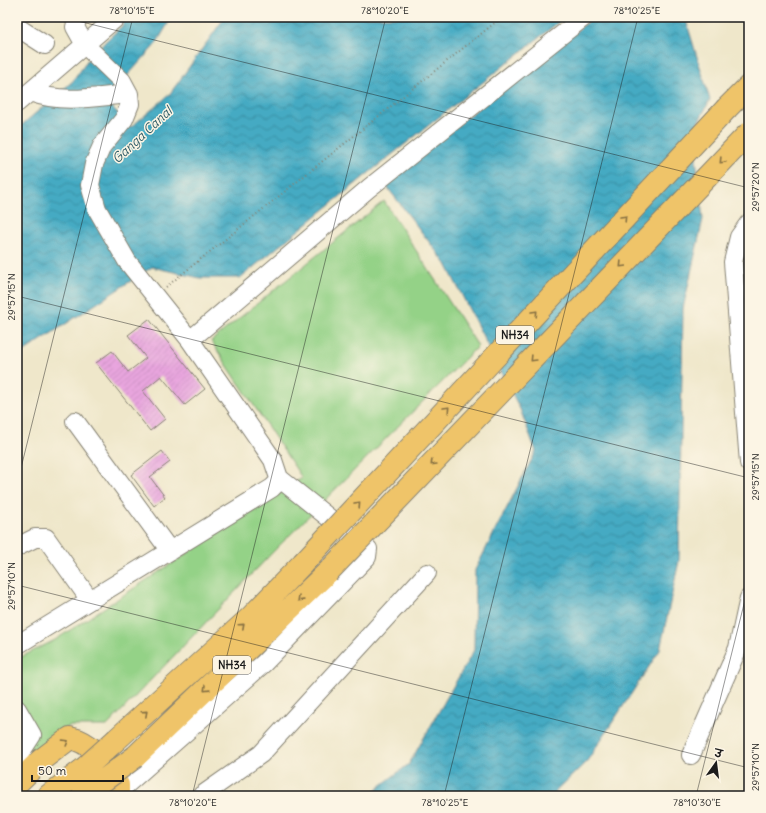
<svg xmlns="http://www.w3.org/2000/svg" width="766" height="813" font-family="Delius,'Playpen Sans Deva',sans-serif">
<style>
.green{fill:#94d287;stroke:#587752}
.water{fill:url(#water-waves);stroke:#306370}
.building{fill:url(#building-hatch)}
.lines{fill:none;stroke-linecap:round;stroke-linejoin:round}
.minor-casing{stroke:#868273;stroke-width:20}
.highway-casing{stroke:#868273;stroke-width:24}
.path{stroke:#868273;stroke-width:2;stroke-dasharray:1 3;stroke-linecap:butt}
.minor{stroke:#fff;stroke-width:18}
.highway{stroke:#efc469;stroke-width:22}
.highway-bridge-casing{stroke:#868273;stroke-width:24;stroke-linecap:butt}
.highway-bridge{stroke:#efc469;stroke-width:22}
.oneway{stroke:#867042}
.ticks{fill:none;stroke:#1c1c1c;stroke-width:1;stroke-opacity:0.45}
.labels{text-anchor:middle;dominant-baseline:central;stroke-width:3;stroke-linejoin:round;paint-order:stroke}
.shield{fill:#fcf5e5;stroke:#5f5d58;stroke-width:1}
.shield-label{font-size:11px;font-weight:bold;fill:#1c1c1c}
.water-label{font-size:13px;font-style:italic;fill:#2e5c67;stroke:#fcf5e5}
.neatline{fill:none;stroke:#1c1c1c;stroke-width:1.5}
.ticks-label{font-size:10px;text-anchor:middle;fill:#1c1c1c}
</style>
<defs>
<pattern id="water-waves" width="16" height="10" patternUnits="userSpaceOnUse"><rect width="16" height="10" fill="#44aac3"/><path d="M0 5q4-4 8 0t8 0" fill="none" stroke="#388a9e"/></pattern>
<pattern id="building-hatch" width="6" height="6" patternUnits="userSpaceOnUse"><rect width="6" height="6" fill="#e8a5de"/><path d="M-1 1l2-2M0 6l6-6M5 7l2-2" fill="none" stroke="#c68dbe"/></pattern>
</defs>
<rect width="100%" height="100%" fill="#fcf5e5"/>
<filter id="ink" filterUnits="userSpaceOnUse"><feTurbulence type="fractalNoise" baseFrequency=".025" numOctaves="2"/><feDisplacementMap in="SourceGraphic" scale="8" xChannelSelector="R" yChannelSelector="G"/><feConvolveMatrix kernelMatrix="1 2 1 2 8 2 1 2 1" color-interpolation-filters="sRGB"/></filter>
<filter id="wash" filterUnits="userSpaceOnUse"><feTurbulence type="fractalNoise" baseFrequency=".012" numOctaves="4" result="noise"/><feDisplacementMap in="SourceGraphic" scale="16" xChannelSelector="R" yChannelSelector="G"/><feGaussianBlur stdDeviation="0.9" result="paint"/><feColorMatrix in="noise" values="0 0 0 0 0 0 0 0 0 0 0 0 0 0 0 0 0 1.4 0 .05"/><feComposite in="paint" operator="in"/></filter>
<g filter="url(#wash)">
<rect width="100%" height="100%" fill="#efe7ca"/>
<!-- green -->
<path class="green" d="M384 201 478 346 272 553 107 726H69L17 767V659L55 640 302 478 211 341Z"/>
<!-- water -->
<path class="water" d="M128 17H172L156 44 111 94 113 108 131 127 169 95 225 17H565L370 172 240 278H200L152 267 17 356V129L73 81 93 53 121 27Z
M594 17H685L710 100 693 132 703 219 683 309 679 561 660 650 587 761 551 796H367L409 764 474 650 475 570 536 451 520 409 446 264 384 183Z"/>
<g id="blocks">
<!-- building -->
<path class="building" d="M149 319 205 389 185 405 161 376 143 391 165 419 150 431 96 363 112 351 128 372 146 358 128 335Z
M162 451 170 462 150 477 165 497 154 506 131 475Z"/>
</g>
</g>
<g filter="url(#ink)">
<use href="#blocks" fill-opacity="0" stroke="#868273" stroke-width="1"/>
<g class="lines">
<!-- minor casing -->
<g class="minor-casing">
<path id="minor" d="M17 27 45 45
M30 92C63 104 95 97 129 94
M17 103 117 17
M749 223 739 237 733 262 749 463
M190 340 369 188 584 17
M75 421 170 551
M17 547 35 538H46L90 600
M17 645 272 488 277 483 279 478 273 460 190 340 127 261 97 209 90 185 94 164 102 146 124 119 130 104 129 94 122 81 85 45 75 27 78 17
M17 709 32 735 17 758
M691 755 738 648 749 598
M118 792 264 663 367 557 368 549 279 478
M201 796 261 754 427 573"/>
</g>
<!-- highway casing -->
<g class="highway-casing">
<path id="highway" d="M727 108 749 86
M117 739 251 617 303 563
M135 757 328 572
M17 783 41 760 70 738C96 743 105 765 118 785V792L115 796
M48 796 85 768
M83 796 100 783"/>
</g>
<!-- path -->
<path class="path" d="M166 287 502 17"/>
<!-- minor -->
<use href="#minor" class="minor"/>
<!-- highway -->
<use href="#highway" class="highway"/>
<!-- highway-bridge casing -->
<g class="highway-bridge-casing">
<path id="highway-bridge" d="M303 563 727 108
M328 572 749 133
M85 768 117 739
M100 783 135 757"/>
</g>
<!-- highway-bridge -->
<use href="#highway-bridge" class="highway-bridge"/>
</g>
<!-- one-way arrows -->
<defs><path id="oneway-chevron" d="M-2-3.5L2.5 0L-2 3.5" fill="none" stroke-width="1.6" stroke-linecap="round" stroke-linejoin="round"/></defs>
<g class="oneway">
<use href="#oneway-chevron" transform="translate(722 161) rotate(134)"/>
<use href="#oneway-chevron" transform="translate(624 218) rotate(-47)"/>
<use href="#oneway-chevron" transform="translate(622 265) rotate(134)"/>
<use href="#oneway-chevron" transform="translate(535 313) rotate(-47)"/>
<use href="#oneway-chevron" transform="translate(533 359) rotate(134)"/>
<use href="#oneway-chevron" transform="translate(447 409) rotate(-47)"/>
<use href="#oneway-chevron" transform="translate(433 463) rotate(134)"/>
<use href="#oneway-chevron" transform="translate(358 504) rotate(-47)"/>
<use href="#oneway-chevron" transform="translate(300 599) rotate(136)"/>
<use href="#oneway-chevron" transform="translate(242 626) rotate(-42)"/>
<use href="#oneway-chevron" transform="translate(206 689) rotate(136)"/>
<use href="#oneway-chevron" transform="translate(145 713) rotate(-42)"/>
<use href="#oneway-chevron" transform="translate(66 742) rotate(-32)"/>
</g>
</g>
<!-- ticks -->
<path class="ticks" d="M62 17 749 188M17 296 749 478M17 484 133 17M17 585 749 768M192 796 386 17M444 796 638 17M696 796 749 584"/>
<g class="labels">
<!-- shield labels -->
<g class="shield">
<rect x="496" y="326" width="38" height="18" rx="3"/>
<rect x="213" y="656" width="38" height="18" rx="3"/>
</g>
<g class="shield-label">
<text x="515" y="335">NH34</text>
<text x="232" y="665">NH34</text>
</g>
<!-- water labels -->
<g class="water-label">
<text transform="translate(142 135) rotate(-43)">Ganga Canal</text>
</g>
</g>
<!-- margin -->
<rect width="766" height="813" fill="none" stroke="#fcf5e5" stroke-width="44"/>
<!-- north arrow -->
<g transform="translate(716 763) rotate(14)" stroke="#fcf5e5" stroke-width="3" paint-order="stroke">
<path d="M0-3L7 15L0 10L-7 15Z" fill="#1c1c1c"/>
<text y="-6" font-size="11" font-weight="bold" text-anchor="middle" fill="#1c1c1c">उ</text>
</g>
<!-- scale -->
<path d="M32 775v6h91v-6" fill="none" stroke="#1c1c1c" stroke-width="2"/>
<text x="38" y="775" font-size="12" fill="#1c1c1c" stroke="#fcf5e5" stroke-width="3" paint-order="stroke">50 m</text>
<rect x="22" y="22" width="722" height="769" class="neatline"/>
<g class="ticks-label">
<text x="132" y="14">78°10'15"E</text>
<text x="385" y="14">78°10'20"E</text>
<text x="637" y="14">78°10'25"E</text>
<text transform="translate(755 187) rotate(-90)" y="4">29°57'20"N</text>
<text transform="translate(11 297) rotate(-90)" y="4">29°57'15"N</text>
<text transform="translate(755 477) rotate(-90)" y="4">29°57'15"N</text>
<text transform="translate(11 586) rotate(-90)" y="4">29°57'10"N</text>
<text transform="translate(755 767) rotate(-90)" y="4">29°57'10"N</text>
<text x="193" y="806">78°10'20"E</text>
<text x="445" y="806">78°10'25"E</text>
<text x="697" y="806">78°10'30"E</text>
</g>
</svg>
